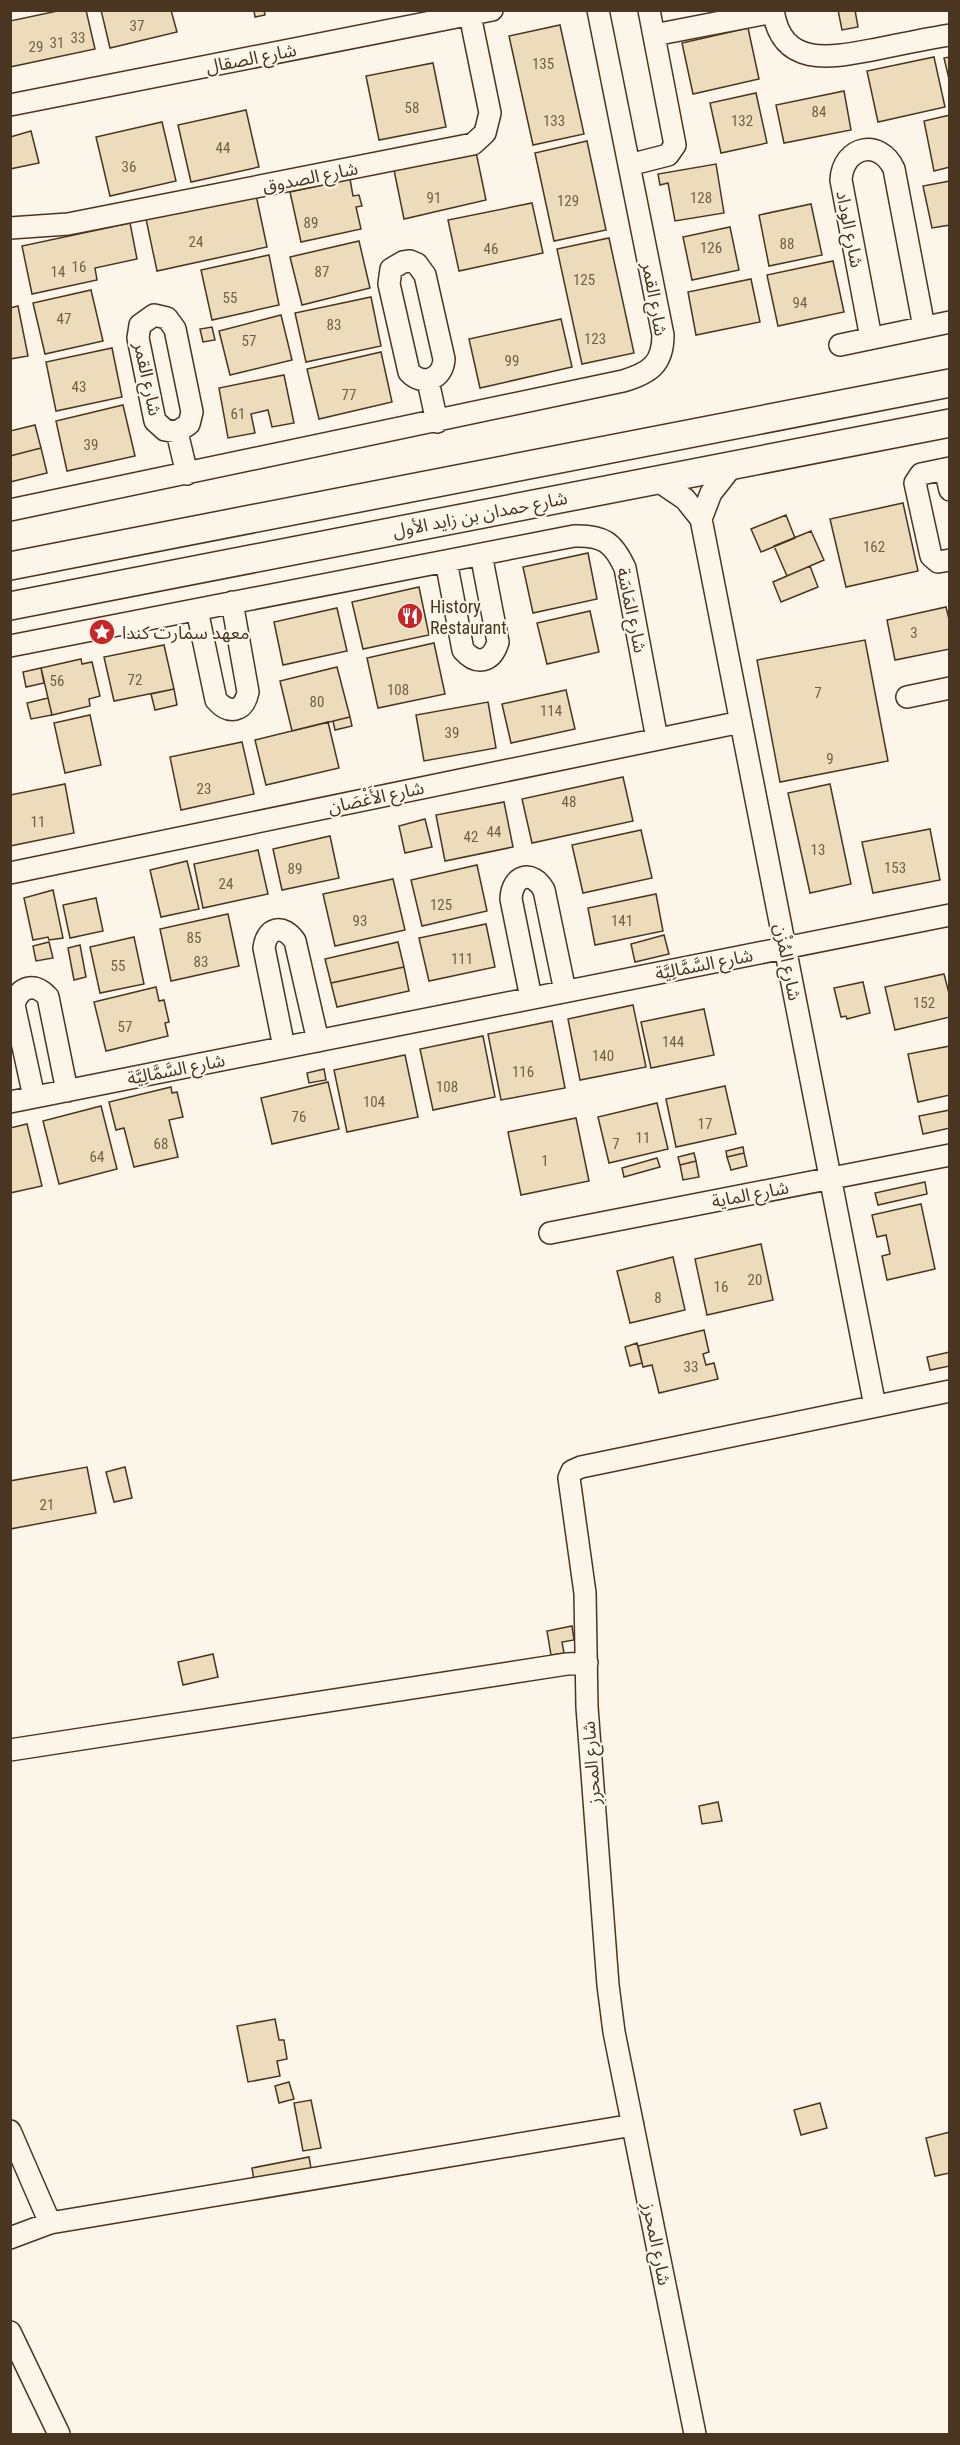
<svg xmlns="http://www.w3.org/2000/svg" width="960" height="2445" font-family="'Roboto Condensed','Noto Sans Arabic',sans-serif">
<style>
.building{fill:#ecdcbc;stroke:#4a3520;stroke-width:1.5}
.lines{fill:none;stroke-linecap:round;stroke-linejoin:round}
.minor-casing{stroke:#4a3520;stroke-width:24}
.major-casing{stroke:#4a3520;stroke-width:30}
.minor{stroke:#fbf6e9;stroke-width:21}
.major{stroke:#fbf6e9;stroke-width:27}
.labels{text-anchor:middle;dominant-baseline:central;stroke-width:4.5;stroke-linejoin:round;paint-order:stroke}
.number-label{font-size:15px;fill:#725f47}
.street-label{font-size:18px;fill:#4a3520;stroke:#fbf6e9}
.poi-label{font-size:18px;fill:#4a3520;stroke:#fbf6e9;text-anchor:start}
</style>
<rect width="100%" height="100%" fill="#fbf6e9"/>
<!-- building -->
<path class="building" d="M62 10H86L95 49 10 67V21Z
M101 10H171L177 32 110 48Z
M254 10H264L265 15 255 17Z
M838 10H855L858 27 842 30Z
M560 25 584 134 533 145 509 36Z
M748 28 759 79 693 94 682 43Z
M934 57 945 107 878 122 867 71Z
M950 57V83L944 58Z
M433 63 446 127 379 140 366 76Z
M844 91 851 130 784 143 776 105Z
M756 93 767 143 721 153 710 103Z
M246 110 259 167 191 182 178 125Z
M950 115V167L934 171 924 121Z
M162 122 176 181 110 196 96 137Z
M31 131 39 163 10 169V137Z
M587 141 606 230 554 241 535 153Z
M476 152 486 200 404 219 394 170Z
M716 164 724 213 675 221 668 183 660 185 658 174Z
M350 179 353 196 359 195 362 206 356 207 361 229 301 242 290 192Z
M950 181V225L932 228 923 186Z
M256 195 267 247 157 271 146 219Z
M532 203 543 253 459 271 448 220Z
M811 204 822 255 769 266 759 215Z
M130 223 137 259 95 268 97 280 32 294 22 246Z
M730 227 739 270 692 280 683 237Z
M609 238 634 353 582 364 557 249Z
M359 241 370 288 302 305 290 257Z
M269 255 279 305 212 320 201 270Z
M833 261 844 312 778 326 767 275Z
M751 279 760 322 696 335 688 292Z
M91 290 103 341 45 354 33 303Z
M371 297 381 346 306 362 295 313Z
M18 306 28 356 10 359V308Z
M281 315 292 360 230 375 219 331Z
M561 319 572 367 480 388 469 339Z
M212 327 215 340 203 342 200 329Z
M112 348 122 397 56 411 46 362Z
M381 352 392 402 319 419 307 369Z
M284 375 294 423 272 427 268 410 251 414 255 433 228 438 219 388Z
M123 405 135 456 67 471 56 421Z
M35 425 41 448 10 456V431Z
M41 448 47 473 10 482V456Z
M903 503 918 571 846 587 830 519Z
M786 515 795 538 761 552 751 529Z
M811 531 824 560 787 576 774 546Z
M588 553 597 599 533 613 523 567Z
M810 566 818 587 781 602 773 582Z
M419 587 429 635 363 649 352 602Z
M946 607 950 623V649L895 660 887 620Z
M337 608 347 651 283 665 274 622Z
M590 611 599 652 547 664 537 623Z
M865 640 888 761 780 782 757 660Z
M434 643 445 694 378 708 367 658Z
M164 645 174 689 114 701 104 657Z
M81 659 82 664 92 662 100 696 89 699 90 706 52 715 41 668Z
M337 667 350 717 292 731 280 681Z
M41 668 44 683 26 687 23 672Z
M174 689 177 705 155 710 151 694Z
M566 690 575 729 511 743 502 704Z
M48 698 52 715 31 719 27 703Z
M488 702 496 748 424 761 416 715Z
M90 715 101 765 65 773 54 723Z
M350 717 352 726 335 730 333 721Z
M328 722 339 768 266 785 255 740Z
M242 742 254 794 181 810 170 757Z
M623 777 633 821 532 843 522 799Z
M65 784 74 833 10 846V795Z
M830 784 851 884 810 893 788 793Z
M504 802 513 847 445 861 436 815Z
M425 819 432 847 405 853 399 826Z
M930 829 940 880 873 893 862 842Z
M641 830 652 878 583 893 572 845Z
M330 836 339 878 282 890 273 849Z
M258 850 268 894 203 908 194 864Z
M187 861 199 909 161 917 150 870Z
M477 865 487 911 422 926 411 880Z
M393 879 405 930 335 946 323 894Z
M53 890 63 938 49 940 48 937 33 940 24 898Z
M656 894 663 931 595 945 588 908Z
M96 898 103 931 70 938 63 905Z
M228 914 239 966 171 981 160 929Z
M486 924 495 967 429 981 419 938Z
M664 935 669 954 635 962 631 944Z
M134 937 144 984 100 993 90 947Z
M49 942 53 958 36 961 33 946Z
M398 942 404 967 331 983 325 959Z
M80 945 86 977 74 980 68 948Z
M404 967 409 991 337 1007 331 983Z
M944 974 950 997V1017L895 1030 885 987Z
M863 982 870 1013 847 1019 846 1016 841 1017 834 988Z
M156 987 159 1001 164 1000 169 1022 165 1023 168 1036 106 1051 94 1002Z
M633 1005 646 1067 580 1080 568 1019Z
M704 1009 714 1055 651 1068 641 1022Z
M552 1021 565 1088 501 1100 488 1034Z
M483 1036 495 1097 433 1110 420 1049Z
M950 1046V1095L918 1102 908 1054Z
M405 1055 418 1117 347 1132 334 1070Z
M324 1069 326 1080 309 1083 307 1073Z
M328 1082 339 1129 272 1144 261 1098Z
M725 1086 736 1134 676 1147 666 1099Z
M171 1087 172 1093 177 1092 183 1117 169 1120 178 1157 134 1167 124 1128 116 1130 109 1102Z
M657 1103 668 1149 609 1163 598 1117Z
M101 1106 117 1169 59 1184 43 1121Z
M950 1110V1128L923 1134 919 1116Z
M576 1118 589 1181 521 1195 508 1132Z
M27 1124 42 1186 10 1193V1128Z
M743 1147 744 1153 727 1157 726 1151Z
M694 1153 696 1161 680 1165 678 1157Z
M744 1153 747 1166 731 1170 727 1157Z
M657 1158 660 1167 624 1177 622 1168Z
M696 1161 699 1177 683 1180 680 1165Z
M925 1182 927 1194 878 1205 875 1193Z
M921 1204 935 1269 887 1280 882 1256 890 1254 886 1235 877 1237 872 1215Z
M761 1244 773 1300 707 1315 695 1259Z
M673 1257 685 1310 630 1323 617 1271Z
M704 1330 709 1352 703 1354 706 1365 714 1363 718 1379 659 1393 652 1365 643 1367 638 1346Z
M637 1343 642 1363 630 1366 625 1347Z
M950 1352V1366L930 1370 927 1357Z
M87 1467 96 1513 10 1529V1481Z
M125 1467 132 1498 114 1502 106 1472Z
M572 1626 574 1640 562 1642 564 1653 551 1655 547 1631Z
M213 1654 218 1677 183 1685 178 1662Z
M718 1802 722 1821 702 1824 699 1806Z
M275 2019 279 2040H284L287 2059 277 2061 280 2076 248 2082 237 2026Z
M289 2082 294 2099 279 2103 275 2086Z
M311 2100 321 2148 303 2151 294 2103Z
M820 2103 827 2128 801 2135 794 2110Z
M950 2132V2173L935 2176 926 2138Z
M309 2157 311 2168 254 2180 252 2168Z"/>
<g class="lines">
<!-- minor casing -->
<g class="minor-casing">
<path id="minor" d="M773 10C782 70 834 57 877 49 901 44 925 39 950 35
M654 35 773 12
M10 105 492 10
M629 165 668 155 675 145 649 10
M10 228 68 224 473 144 485 133 490 113 470 15
M410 261 417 264 425 275 444 359C443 379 423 387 409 372L389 284 391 269 403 262Z
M154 315 167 318 175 329 192 412 189 424 177 432 165 430 155 421 138 338 140 325Z
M871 338 841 180C843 146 880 138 894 169L924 327
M840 345 950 322
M428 381 437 422
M177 432 187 474
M950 468 921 474 915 483 931 556 938 562 950 560
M945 469 950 490
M657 480 685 499 701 519 875 1406
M10 510 623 381C650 373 663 364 663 335L598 10
M701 519 711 493 733 465
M446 561 463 650C477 666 492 662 498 642L481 554
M197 610 216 700C229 715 244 712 248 692L232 602
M10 646 574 536C603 535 613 542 625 568L657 739
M907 697 950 688
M10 873 741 722
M531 998 511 899C512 875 532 869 544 890L565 991
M284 1047 264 948C266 928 283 923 295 941L318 1041
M34 1097 14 1005C19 986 35 982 48 997L67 1091
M10 1102 950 915
M550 1233 950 1155
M10 1750 567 1664 587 1663
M10 2131 50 2223
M10 2238 50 2223 633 2125
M10 2332 59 2434
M695 2434 614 2032 608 1985 587 1707 585 1593 569 1478 572 1471 581 1467 950 1391"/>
</g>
<!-- major casing -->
<g class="major-casing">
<path id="major" d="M10 566 950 383
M10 606 950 423"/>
</g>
<!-- minor -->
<use href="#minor" class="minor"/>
<!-- major -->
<use href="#major" class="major"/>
</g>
<!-- icons -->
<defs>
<g id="restaurant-disc" transform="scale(1.35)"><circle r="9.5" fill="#c62828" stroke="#fbf6e9"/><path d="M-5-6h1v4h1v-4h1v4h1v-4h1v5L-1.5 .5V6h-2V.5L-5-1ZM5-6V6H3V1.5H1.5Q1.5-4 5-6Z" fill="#fff"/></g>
<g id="sight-disc" transform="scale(1.35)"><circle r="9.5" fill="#c62828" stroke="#fbf6e9"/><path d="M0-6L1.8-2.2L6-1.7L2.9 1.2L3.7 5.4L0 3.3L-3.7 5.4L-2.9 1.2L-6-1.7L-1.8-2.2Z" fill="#fff"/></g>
</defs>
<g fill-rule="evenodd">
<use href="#restaurant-disc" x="410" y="616"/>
<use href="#sight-disc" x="102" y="632"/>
</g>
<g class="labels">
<!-- number labels -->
<g class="number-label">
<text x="137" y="26">37</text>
<text x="78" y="38">33</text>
<text x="57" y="43">31</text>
<text x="36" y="47">29</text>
<text x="543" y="64">135</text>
<text x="412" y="108">58</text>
<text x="819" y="112">84</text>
<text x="554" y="121">133</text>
<text x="742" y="121">132</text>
<text x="223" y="148">44</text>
<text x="129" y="167">36</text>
<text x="434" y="198">91</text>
<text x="701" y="198">128</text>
<text x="568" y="201">129</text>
<text x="311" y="223">89</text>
<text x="196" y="242">24</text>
<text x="787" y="244">88</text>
<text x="711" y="248">126</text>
<text x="491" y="249">46</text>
<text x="79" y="267">16</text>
<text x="58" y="272">14</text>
<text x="322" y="272">87</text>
<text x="584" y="280">125</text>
<text x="230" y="298">55</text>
<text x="800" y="303">94</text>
<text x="64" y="319">47</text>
<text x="334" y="325">83</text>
<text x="595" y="339">123</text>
<text x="249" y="341">57</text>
<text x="512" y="361">99</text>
<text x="79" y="387">43</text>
<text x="349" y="395">77</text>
<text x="238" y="414">61</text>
<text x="91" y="445">39</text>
<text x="874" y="547">162</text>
<text x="914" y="633">3</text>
<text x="135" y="680">72</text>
<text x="57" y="681">56</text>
<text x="398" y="690">108</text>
<text x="818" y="693">7</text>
<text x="317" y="702">80</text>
<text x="551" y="711">114</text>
<text x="452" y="733">39</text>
<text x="830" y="759">9</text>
<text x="204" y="789">23</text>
<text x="569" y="802">48</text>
<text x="38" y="822">11</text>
<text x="494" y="832">44</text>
<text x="471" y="837">42</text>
<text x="818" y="850">13</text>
<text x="895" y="868">153</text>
<text x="295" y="869">89</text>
<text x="226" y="884">24</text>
<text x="441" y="905">125</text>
<text x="360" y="921">93</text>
<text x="622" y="921">141</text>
<text x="194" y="938">85</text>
<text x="462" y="959">111</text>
<text x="201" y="962">83</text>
<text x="118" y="966">55</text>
<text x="924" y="1003">152</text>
<text x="125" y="1027">57</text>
<text x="673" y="1042">144</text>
<text x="603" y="1056">140</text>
<text x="523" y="1072">116</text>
<text x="447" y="1087">108</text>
<text x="374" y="1102">104</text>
<text x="299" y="1117">76</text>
<text x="705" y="1124">17</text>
<text x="643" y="1138">11</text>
<text x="161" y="1144">68</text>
<text x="616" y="1144">7</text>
<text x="97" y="1157">64</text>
<text x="545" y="1161">1</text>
<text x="755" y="1280">20</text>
<text x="721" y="1287">16</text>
<text x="658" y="1298">8</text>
<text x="691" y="1367">33</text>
<text x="47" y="1505">21</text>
</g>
<!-- street labels -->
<g class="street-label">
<text transform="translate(251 58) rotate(-11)">شارع الصقال</text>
<text transform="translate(310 177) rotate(-11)">شارع الصدوق</text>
<text transform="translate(850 229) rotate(79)">شارع الوداد</text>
<text transform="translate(655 299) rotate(80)">شارع القمر</text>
<text transform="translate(148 379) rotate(78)">شارع القمر</text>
<text transform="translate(480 514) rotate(-11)">شارع حمدان بن زايد الأول</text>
<text transform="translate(632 610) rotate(78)">شارع المَاسَة</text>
<text transform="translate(376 797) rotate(-12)">شارع الأَغْصَان</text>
<text transform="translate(788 962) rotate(79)">شارع المُزْن</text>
<text transform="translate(704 964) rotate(-11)">شارع السَّمَّالِيَّة</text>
<text transform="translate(176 1069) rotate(-11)">شارع السَّمَّالِيَّة</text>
<text transform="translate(750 1194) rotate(-11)">شارع الماية</text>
<text transform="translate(591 1763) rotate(-94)">شارع المحرز</text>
<text transform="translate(657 2244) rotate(79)">شارع المحرز</text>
</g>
<!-- poi labels -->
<g class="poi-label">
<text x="430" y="606">History<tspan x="430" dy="21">Restaurant</tspan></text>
<text x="122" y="632">معهد سمارت كندا</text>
</g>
</g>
<!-- border -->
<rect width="960" height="2445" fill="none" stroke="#4a3520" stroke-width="24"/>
</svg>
